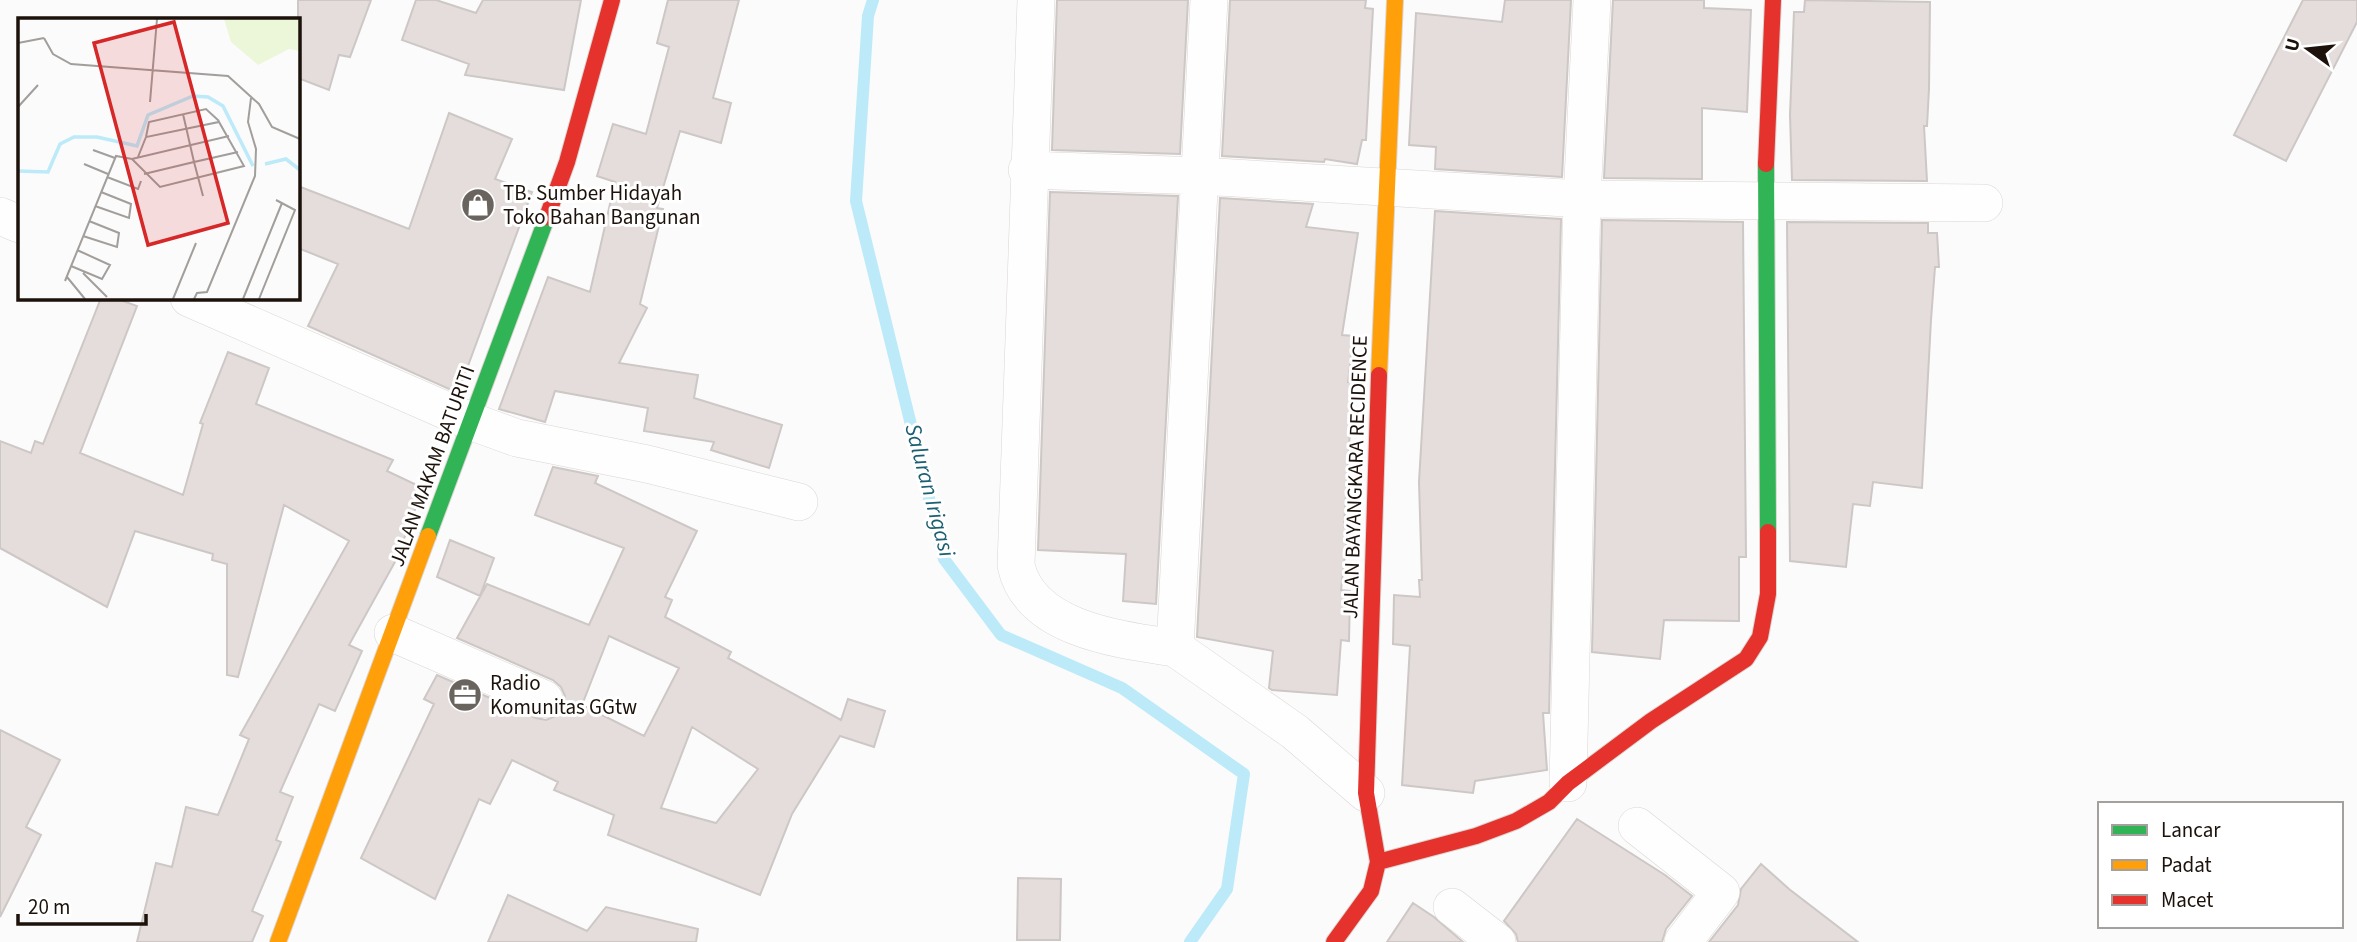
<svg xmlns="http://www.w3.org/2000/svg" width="2357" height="942" font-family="'Source Sans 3',sans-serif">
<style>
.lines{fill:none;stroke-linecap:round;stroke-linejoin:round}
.stream{stroke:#bceaf9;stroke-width:12}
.building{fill:#e4dddc;stroke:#cdc7c6;stroke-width:2;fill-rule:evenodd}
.street-casing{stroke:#dbd6d2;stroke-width:38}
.fast-casing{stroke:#dbd6d2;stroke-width:18}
.slow-casing{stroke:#dbd6d2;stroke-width:18}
.jam-casing{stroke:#dbd6d2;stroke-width:18}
.street{stroke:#fefefe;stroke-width:37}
.fast{stroke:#30b455;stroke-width:16}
.slow{stroke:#ff9f0a;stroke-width:16}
.jam{stroke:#e5322d;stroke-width:16}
.labels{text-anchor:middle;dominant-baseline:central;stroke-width:6;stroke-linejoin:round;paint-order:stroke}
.poi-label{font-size:21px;fill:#1c120b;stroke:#fff;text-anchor:start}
.street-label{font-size:21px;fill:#1c120b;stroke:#fff}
.water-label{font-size:23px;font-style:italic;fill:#1b5f72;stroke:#fff}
.inset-river{fill:none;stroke:#bceaf9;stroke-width:3.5}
.inset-road{fill:none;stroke:#a29e9b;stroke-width:2}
.view{fill:#d62828;fill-opacity:0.15;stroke:#d62828;stroke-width:3.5}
.inset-edge{fill:none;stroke:#1c120b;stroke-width:3.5}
</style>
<rect width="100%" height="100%" fill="#fbfbfb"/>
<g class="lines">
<!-- stream -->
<path class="stream" d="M873 0 868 16 856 201 944 559 1001 635 1122 688 1244 774 1227 889 1190 942"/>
</g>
<!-- building -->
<path class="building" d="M298 0H371L350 57 339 55 329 90 298 78Z
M416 0H436L476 13 483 0H581L564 90 465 75 469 64 402 40Z
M668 0H739L713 98 731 103 721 143 680 131 657 208 663 209 640 304 647 308 619 363 698 375 694 398 782 425 769 468 711 450 714 442 644 431 648 408 555 391 545 422 499 409 548 277 590 292 615 182 597 176 613 124 646 134 669 47 657 43Z
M1057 0H1188L1180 154 1052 150Z
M1230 0H1366L1365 8 1373 9 1366 140H1362L1357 164 1325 159 1324 162 1222 156Z
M1505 0H1571L1562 177 1435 169 1436 147 1409 145 1416 13 1502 22Z
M1613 0H1704V8L1751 10 1747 112 1702 108V179L1604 178Z
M1805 0 1930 2 1929 89 1927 126H1924L1927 181 1792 180 1790 115 1794 12H1804Z
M2303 0H2357V22L2286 161 2234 135Z
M449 113 512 139 495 179 532 192 458 393 308 326 338 264 298 248V186L409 229Z
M1050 192 1178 196 1156 604 1123 601 1126 554 1038 550Z
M1220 198 1313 204 1306 227 1358 233 1342 335 1354 336 1348 382H1353L1344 527 1348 528 1341 590 1350 591 1349 641 1341 640 1337 695 1272 690 1269 688 1273 651 1197 637Z
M1435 211 1561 219 1549 713H1543L1547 770 1475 781 1473 793 1402 785 1410 646 1393 644 1394 595 1420 597 1419 580H1422L1419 482Z
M1602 220 1743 222 1746 557H1739V621L1664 620 1660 659 1592 652Z
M1787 222 1928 223V233H1937L1939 267H1935L1931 320 1922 488 1873 482 1870 506 1853 504 1846 567 1790 561Z
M101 298H115L137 306 80 453 183 495 203 424 200 423 228 352 269 368 256 404 393 460 387 471 423 488 396 560 349 645 362 651 335 711 319 704 280 792 293 797 276 840 281 842 252 911 263 916 252 942H137L156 863 172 867 186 807 218 815 249 739 240 735 349 541 284 505 238 677 227 675V564L212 560 213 554 135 531 107 607 0 548V441L31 453 35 441 43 444Z
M553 467 598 476 595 483 697 531 665 597 672 600 665 617 731 652 728 658 841 720 848 699 885 711 874 747 840 736 792 814 760 895 608 835 614 815 554 790 558 782 512 760 490 804 479 799 435 899 361 858 434 704 424 699 437 675 536 718 546 720 556 716 563 708 565 696 561 687 553 680 457 638 487 584 589 625 624 548 535 515ZM609 636 679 668 644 736 582 705ZM692 727 758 769 716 823 661 808Z
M450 540 494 558 480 596 437 577Z
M0 730 60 760 26 827 41 835 0 917Z
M1577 819 1665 875 1692 896 1666 929 1662 942H1518L1516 934 1504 921Z
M1761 864 1789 889 1858 942H1709L1738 905 1741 889Z
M1018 878 1061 879 1060 940H1017Z
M508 895 587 931 606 907 698 929 696 942H488Z
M1413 903 1434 917 1463 942H1387Z"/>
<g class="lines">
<!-- street casing -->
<g class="street-casing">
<path id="street" d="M1036 0 1016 565C1029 630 1122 640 1175 648
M1209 0 1175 648 1295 732 1366 793
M1027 170 1201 176 1582 199 1592 0
M0 216 19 224
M189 298 470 421 517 438 647 464 799 502
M393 633 544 699
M1568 783 1582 199 1984 203
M1637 826 1721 892 1683 942
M1452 907 1497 942"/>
</g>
<!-- fast casing -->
<g class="fast-casing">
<path id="fast" d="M1766 164 1768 532
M428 536 547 217"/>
</g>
<!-- slow casing -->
<g class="slow-casing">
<path id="slow" d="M1379 375 1395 0
M278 942 428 536"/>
</g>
<!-- jam casing -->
<g class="jam-casing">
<path id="jam" d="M1766 164 1773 0
M547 217 567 162 612 0
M1378 862 1476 836 1516 821 1549 802 1568 783 1651 721 1746 659 1760 637 1768 594V532
M1334 942 1371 891 1378 862 1366 793 1379 375"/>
</g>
<!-- street -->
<use href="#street" class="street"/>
<!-- fast -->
<use href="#fast" class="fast"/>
<!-- slow -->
<use href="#slow" class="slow"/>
<!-- jam -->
<use href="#jam" class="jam"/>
</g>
<!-- icons -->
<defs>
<g id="shop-disc" transform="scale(1.75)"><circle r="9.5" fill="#6a645f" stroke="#fff"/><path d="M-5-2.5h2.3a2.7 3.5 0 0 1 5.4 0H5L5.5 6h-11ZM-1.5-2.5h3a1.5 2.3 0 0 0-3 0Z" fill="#fff"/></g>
<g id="office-disc" transform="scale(1.75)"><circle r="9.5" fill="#6a645f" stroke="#fff"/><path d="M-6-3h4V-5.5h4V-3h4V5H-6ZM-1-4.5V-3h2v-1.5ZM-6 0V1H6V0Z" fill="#fff"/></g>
</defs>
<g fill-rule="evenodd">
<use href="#shop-disc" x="478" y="205"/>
<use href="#office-disc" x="465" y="695"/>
</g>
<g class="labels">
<!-- poi labels -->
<g class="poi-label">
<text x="503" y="193">TB. Sumber Hidayah<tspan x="503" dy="24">Toko Bahan Bangunan</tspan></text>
<text x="490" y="683">Radio<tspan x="490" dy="24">Komunitas GGtw</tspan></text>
</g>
<!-- street labels -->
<g class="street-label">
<text transform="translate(432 466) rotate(-70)">JALAN MAKAM BATURITI</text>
<text transform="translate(1355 477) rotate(-88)">JALAN BAYANGKARA RECIDENCE</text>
</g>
<!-- water labels -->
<g class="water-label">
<text transform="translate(930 490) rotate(75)">Saluran Irigasi</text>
</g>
</g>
<!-- overview -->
<g transform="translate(18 18)">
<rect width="282" height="282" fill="#fbfbfb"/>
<path d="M206 1H282V33L271 31 240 47 213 24Z" fill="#ecf7d9"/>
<path class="inset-river" d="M247 146 268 141 282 152M0 153 30 154 42 126 56 119H79L119 128 130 97 175 78 190 79 205 88 235 148"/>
<path class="inset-road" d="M26 20 35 36 53 46 210 58 241 86 254 109 282 121M0 25 26 20M132 84 139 1M0 89 20 67M165 96 176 144 220 134M128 119 131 104 188 91 201 103M75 132 97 140M114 141 142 169 226 148 201 104 128 119 120 139M66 146 90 156M126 156 176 144 185 178M89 159 120 171 123 163M77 188 111 200 113 186 83 174M65 218 99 229 101 215 71 203M53 248 84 261 92 247 59 232M65 255 89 279M49 259 67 281M47 263 98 138 114 141 211 118M155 281 178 225M176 281 179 275 189 274 237 158 238 131 230 104 233 80M225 281 264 185M241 281 277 192 258 182"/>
<path class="view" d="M156 4 210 205 130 227 76 25Z"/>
<rect width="282" height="282" class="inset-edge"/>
</g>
<!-- legend -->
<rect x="2098" y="802" width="245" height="126" fill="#ffffff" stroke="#a4a09d" stroke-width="2"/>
<rect x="2112" y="825" width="35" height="10" fill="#30b455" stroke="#a4a09d" stroke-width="2"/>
<text x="2161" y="837" font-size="21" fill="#1c120b">Lancar</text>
<rect x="2112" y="860" width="35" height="10" fill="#ff9f0a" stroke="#a4a09d" stroke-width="2"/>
<text x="2161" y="872" font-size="21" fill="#1c120b">Padat</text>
<rect x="2112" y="895" width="35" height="10" fill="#e5322d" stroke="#a4a09d" stroke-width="2"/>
<text x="2161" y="907" font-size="21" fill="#1c120b">Macet</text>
<!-- north arrow -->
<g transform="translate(2308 49) rotate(285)" stroke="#ffffff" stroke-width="5" paint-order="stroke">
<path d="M0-5L12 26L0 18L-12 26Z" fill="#1c120b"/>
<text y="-10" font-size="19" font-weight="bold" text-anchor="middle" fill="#1c120b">U</text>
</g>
<!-- scale -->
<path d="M18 914v10h128v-10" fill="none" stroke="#1c120b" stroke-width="3.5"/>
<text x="28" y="914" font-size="21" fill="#1c120b" stroke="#ffffff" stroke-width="5" paint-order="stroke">20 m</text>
</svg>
